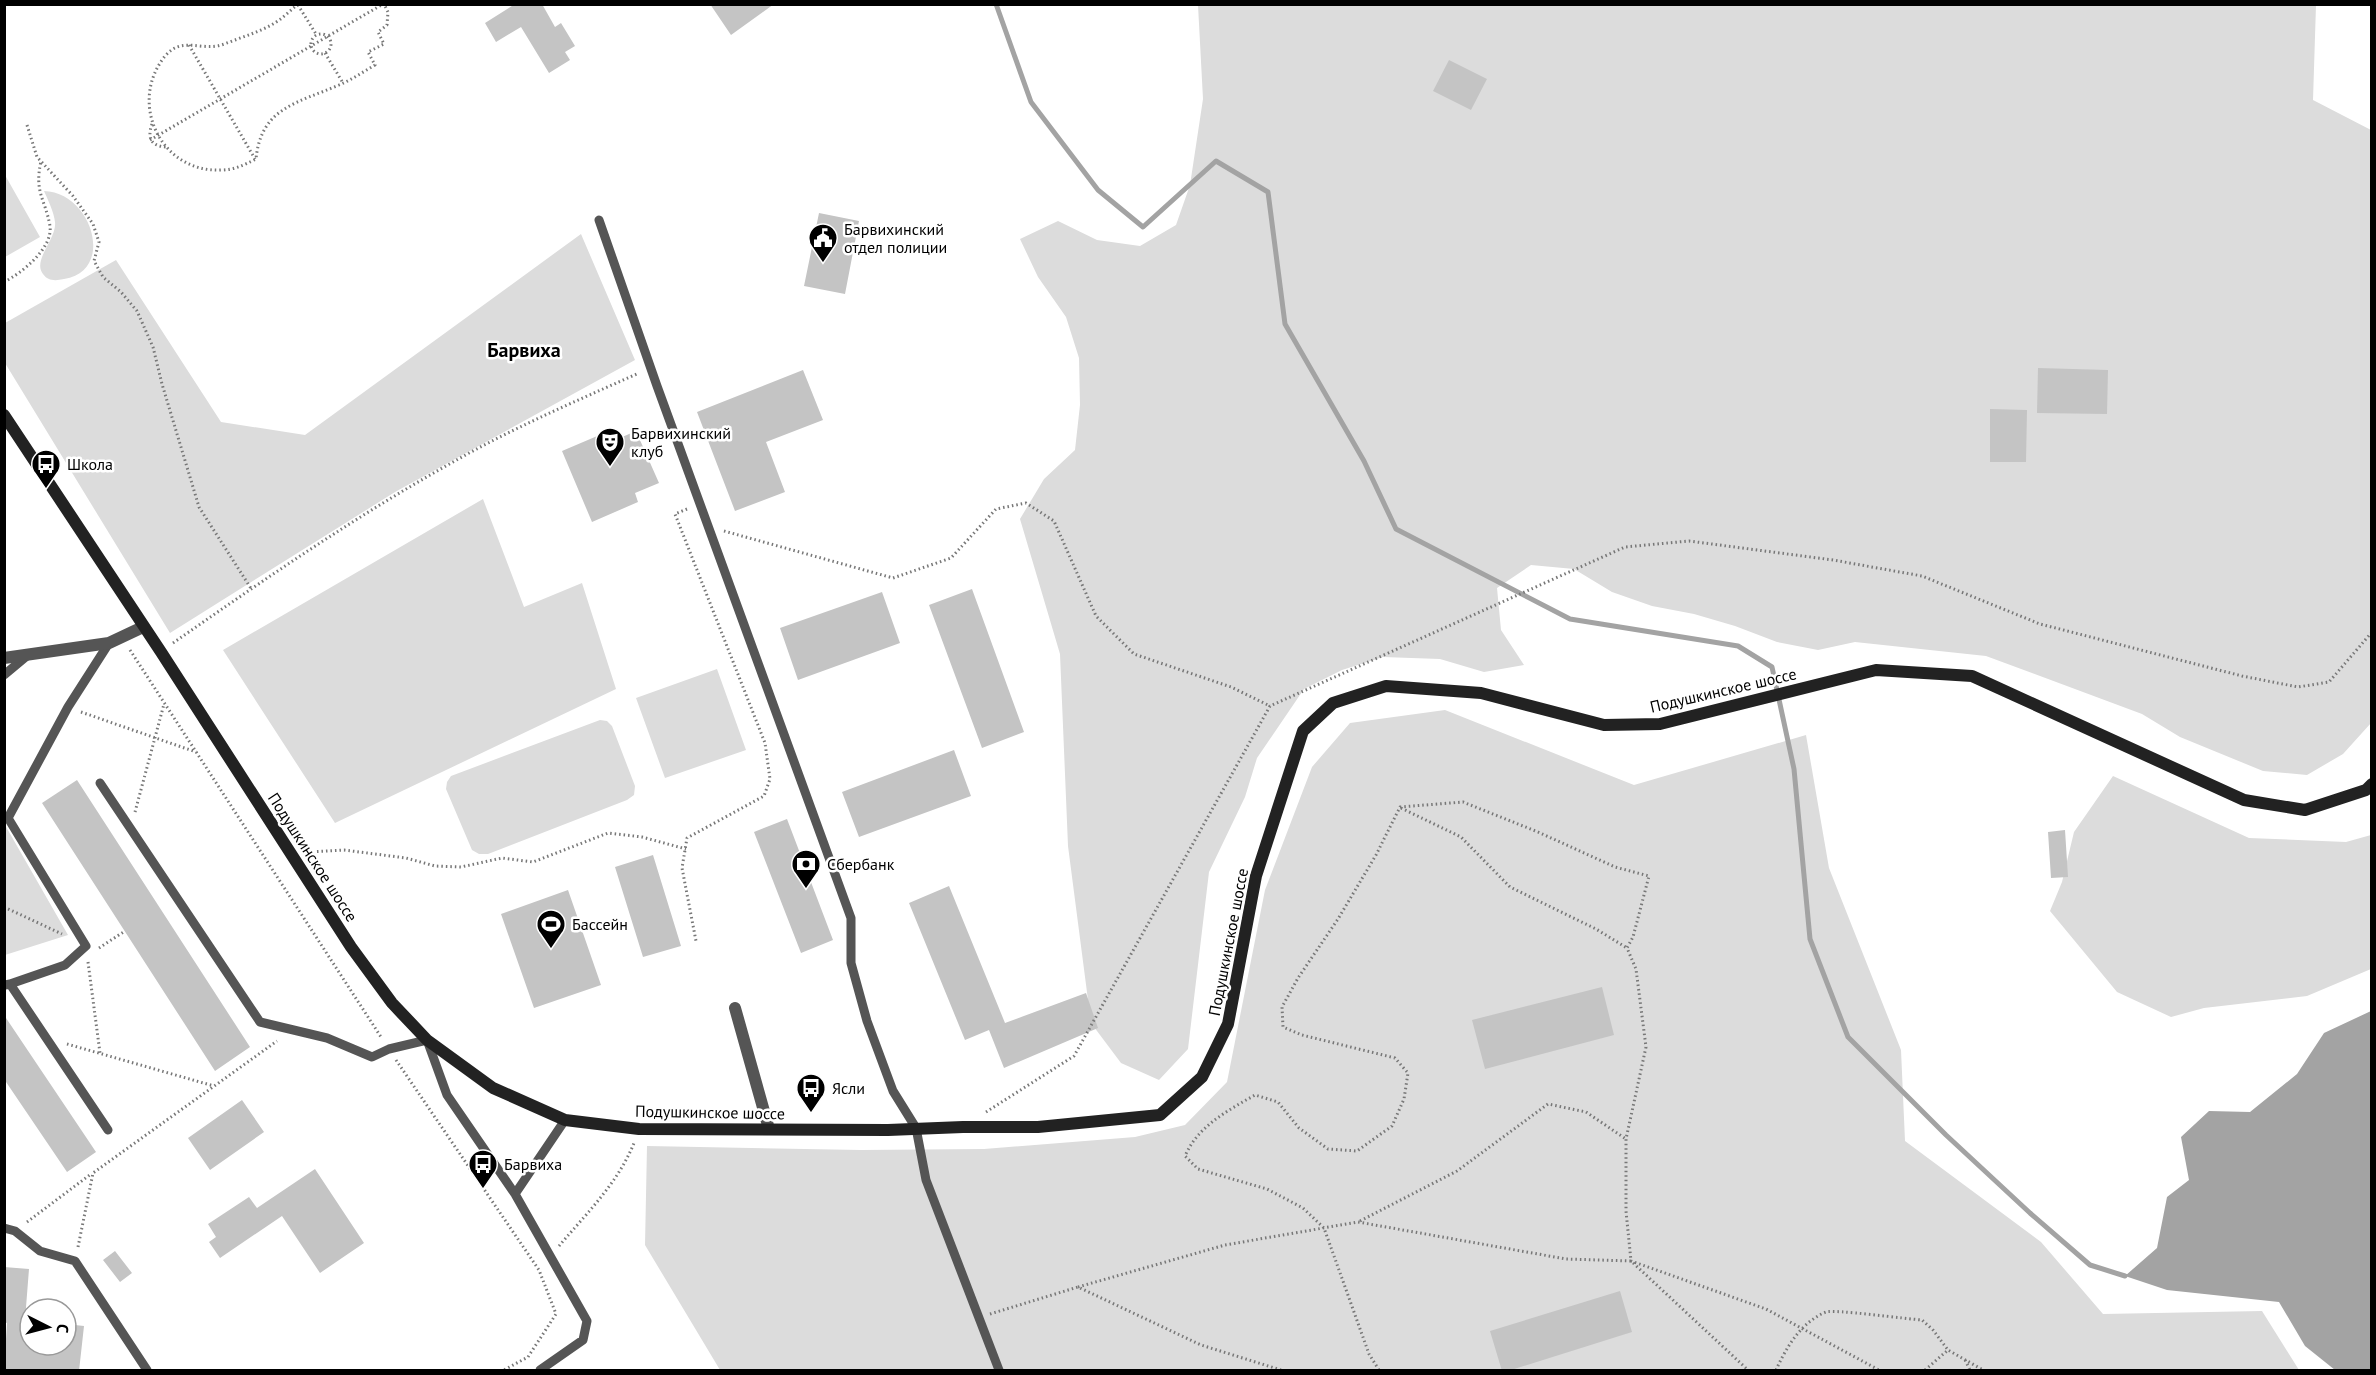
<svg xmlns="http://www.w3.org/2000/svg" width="2376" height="1375" font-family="'PT Sans',sans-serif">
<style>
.green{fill:#dcdcdc}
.water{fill:#a3a3a3}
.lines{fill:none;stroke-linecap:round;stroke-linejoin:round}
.stream{stroke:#a3a3a3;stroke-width:5}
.building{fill:#c4c4c4}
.path{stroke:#777;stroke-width:3;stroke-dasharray:1.5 3;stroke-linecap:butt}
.service{stroke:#555;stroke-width:9}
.minor{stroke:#555;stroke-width:12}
.secondary{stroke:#222;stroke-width:12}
.labels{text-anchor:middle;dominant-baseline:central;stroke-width:5;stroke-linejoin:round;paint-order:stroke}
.poi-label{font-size:16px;fill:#000;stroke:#fff;text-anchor:start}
.street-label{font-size:16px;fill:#000;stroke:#fff}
.quarter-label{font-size:20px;font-weight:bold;fill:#000;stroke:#fff}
</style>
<rect width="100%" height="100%" fill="#fff"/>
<!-- green -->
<path class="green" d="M1198 5H2316L2313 100 2371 130V723L2343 754 2307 775 2263 771 2180 737 2142 714 1986 656 1855 642 1818 650 1777 642 1735 626 1694 614 1652 606 1612 592 1574 569 1531 565 1497 588 1501 630 1524 665 1484 672 1440 659 1383 657 1342 670 1304 689 1257 758 1245 797 1209 872 1188 1049 1159 1080 1121 1063 1091 1023 1068 846 1060 654 1020 519 1044 479 1075 450 1080 405 1079 358 1066 317 1038 277 1020 239 1058 221 1097 240 1140 246 1176 225 1190 185 1203 99Z
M5 175 40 237 5 257H4Z
M44 191C92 192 116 271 64 279 55 281 48 281 43 274 32 260 57 239 55 222 54 212 48 200 44 191Z
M581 234 635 360 395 492 170 633 5 363V323L116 260 221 422 305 435Z
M483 499 524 607 582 583 616 689 335 823 223 650Z
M717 669 746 750 665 778 636 698Z
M1445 710 1634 785 1806 735 1829 868 1901 1050 1905 1141 2041 1242 2103 1314 2262 1311 2299 1370H720L645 1245 647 1146 861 1150 984 1149 1135 1137 1185 1125 1227 1082 1265 890 1312 767 1350 723Z
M600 720 607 721 612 726 635 786 634 795 627 800 488 854H479L472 850 446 789 447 782 451 776Z
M2113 776 2249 838 2346 842 2371 835V969L2307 996 2204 1008 2171 1017 2117 992 2050 911 2062 882 2074 832Z
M5 825 68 935 5 955H4Z"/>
<!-- water -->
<path class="water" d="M2371 1011V1370H2335L2305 1346 2279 1302 2167 1290 2125 1276 2157 1248 2167 1197 2189 1180 2181 1137 2209 1111 2250 1112 2297 1074 2324 1033Z"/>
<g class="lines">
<!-- stream -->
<path class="stream" d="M996 4 1031 102 1098 190 1143 227 1216 161 1268 192 1285 324 1364 461 1396 529 1570 619 1738 646 1772 667 1794 769 1810 939 1848 1037 1946 1135 2030 1213 2090 1265 2125 1276"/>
</g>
<!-- building -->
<path class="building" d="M515 4H542L555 27 561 23 575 46 565 52 570 60 549 73 521 27 496 42 485 23Z
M710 4H774L731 35Z
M1449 60 1487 79 1471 110 1433 91Z
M819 213 859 221 845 294 804 286Z
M2038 368 2108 370 2107 414 2037 413Z
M803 370 823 420 766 442 785 492 735 511 697 412Z
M1990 409 2027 410 2026 462H1990Z
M609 431 613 441 636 431 659 483 635 493 638 502 592 522 562 451Z
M972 589 1024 732 982 748 929 605Z
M882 592 900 643 798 680 780 628Z
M954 750 971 796 859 837 842 792Z
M77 780 250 1047 215 1071 42 803Z
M787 819 833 940 801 953 754 832Z
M2065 830 2068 877 2051 878 2048 832Z
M653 855 681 946 643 957 615 867Z
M949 886 1005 1023 1086 993 1098 1028 1004 1068 989 1030 965 1040 909 903Z
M568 890 601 985 534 1008 501 914Z
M1602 987 1614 1035 1485 1069 1472 1020Z
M4 1015 96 1152 67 1172 4 1079Z
M242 1100 264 1132 210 1170 188 1138Z
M315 1169 364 1243 320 1273 282 1216 220 1258 209 1242 216 1237 208 1224 249 1197 257 1208Z
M115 1251 132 1273 120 1282 103 1260Z
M4 1267 29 1269 25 1320 30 1321V1345H66V1324L84 1326 79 1371H4L7 1323 4 1322Z
M1620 1291 1632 1332 1508 1371H1502L1490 1331Z"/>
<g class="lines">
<!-- path -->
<path class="path" d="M298 4C290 11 282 19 273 24 261 31 248 35 235 40 229 42 223 45 217 46 198 49 181 38 166 55 127 101 160 173 221 170 234 170 244 165 256 159 261 107 298 103 339 85 351 80 363 72 375 65L368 52 384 44 378 32 387 25 388 12 384 4
M298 5 316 34
M311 44a10 10 0 1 1 20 0a10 10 0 1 1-20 0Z
M189 45 255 159
M325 53 343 83
M152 124C147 138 151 146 166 147
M27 125 37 157 73 196 93 224 99 242 94 261 103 277 121 292 137 311 153 347 162 384 199 507 252 590
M150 140 383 4
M4 282C22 273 53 248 50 226 45 198 34 193 41 161
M687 509 675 514 765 743 770 779 764 796 687 838 682 868 696 941
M724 531 893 578 951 558 996 509 1026 503 1054 521 1096 616 1134 654 1231 687 1270 706
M173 643C265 579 356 516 453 462 513 428 576 401 639 373
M130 650 381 1037
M81 712 196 752
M1401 808 1461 837 1510 887 1596 929 1627 948
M135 812 164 704
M308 852 344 850 406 858 435 866 461 867 502 858 533 862 608 833 642 837 686 849
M4 907 62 934
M99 948 125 931
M88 962 100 1053
M67 1044 214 1086
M396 1060 539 1270 556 1314 528 1357 504 1370
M986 1112 1074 1056 1270 706 1625 547 1689 541 1833 560 1922 576 2040 624 2242 676 2298 687 2329 682 2372 632
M1360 1221 1457 1171 1548 1104 1586 1112 1626 1139
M27 1222 91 1174
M559 1246C586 1214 618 1183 634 1143
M78 1247 93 1173 277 1041
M1078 1287 1225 1245 1358 1222 1566 1259 1631 1261 1748 1370
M990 1314 1078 1287 1201 1345 1281 1370
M1965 1360 1970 1370
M1379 1370 1369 1354 1324 1228 1303 1208 1267 1189 1198 1169 1185 1156C1198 1126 1227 1111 1255 1095L1278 1102 1299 1128 1328 1149 1357 1151 1392 1126 1404 1099 1408 1073 1395 1058 1302 1035 1283 1027 1282 1007 1298 978 1338 919 1376 855 1400 807 1463 802 1538 832 1615 867 1649 876 1633 937 1627 948 1636 969 1646 1047 1626 1139V1211L1631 1261 1766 1309 1879 1370
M1776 1370C1786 1348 1801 1322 1826 1312 1832 1309 1908 1319 1922 1320L1933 1330 1948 1350
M1925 1370 1948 1350 1983 1370"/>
<!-- service -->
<path class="service" d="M599 220 657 386 851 918V963L867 1021 893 1091 916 1128 926 1180 999 1370
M4 675 28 655
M100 783 260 1022 327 1038 372 1057 389 1049 427 1040 447 1095 515 1194 587 1321 583 1340 540 1370
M10 984 65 965 86 946 8 818 68 707 109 643
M5 985 10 984 108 1130
M515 1194 565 1120
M4 1228 15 1231 40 1251 75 1261 147 1370"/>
<!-- minor -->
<path class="minor" d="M4 658 109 643 143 627
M735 1008 769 1129"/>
<!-- secondary -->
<path class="secondary" d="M4 415 161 652 351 947 392 1003 427 1040 493 1088 565 1120 639 1129 888 1130 963 1127H1038L1160 1115 1202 1077 1228 1024 1256 876 1303 731 1333 703 1386 686 1481 693 1604 725 1660 724 1876 670 1972 676 2244 800 2305 810 2366 790 2372 784"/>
</g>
<!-- icons -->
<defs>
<g id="civic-pin" transform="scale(1.5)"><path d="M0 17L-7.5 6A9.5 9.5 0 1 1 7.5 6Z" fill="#000" stroke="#fff"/><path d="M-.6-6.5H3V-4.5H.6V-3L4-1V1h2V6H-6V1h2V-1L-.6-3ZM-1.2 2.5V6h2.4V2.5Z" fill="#fff"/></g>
<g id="theatre-pin" transform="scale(1.5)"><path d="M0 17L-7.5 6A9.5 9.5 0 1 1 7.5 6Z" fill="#000" stroke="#fff"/><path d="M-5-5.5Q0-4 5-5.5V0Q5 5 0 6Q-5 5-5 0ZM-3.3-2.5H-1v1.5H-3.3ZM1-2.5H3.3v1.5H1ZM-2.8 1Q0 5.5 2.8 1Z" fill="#fff"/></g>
<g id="bus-pin" transform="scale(1.5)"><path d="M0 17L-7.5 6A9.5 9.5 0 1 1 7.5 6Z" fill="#000" stroke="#fff"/><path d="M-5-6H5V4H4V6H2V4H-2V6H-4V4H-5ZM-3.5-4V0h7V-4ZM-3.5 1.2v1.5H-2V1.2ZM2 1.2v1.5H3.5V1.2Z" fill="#fff"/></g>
<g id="bank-pin" transform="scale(1.5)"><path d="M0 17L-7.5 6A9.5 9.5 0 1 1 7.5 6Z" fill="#000" stroke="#fff"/><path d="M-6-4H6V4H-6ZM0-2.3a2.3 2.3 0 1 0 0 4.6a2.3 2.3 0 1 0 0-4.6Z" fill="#fff"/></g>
<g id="stadium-pin" transform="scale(1.5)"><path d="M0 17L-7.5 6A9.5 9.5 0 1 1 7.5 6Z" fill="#000" stroke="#fff"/><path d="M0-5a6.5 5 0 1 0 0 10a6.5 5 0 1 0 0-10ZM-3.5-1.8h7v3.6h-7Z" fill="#fff"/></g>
</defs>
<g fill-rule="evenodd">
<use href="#civic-pin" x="823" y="238"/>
<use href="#theatre-pin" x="610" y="442"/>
<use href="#bus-pin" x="46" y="464"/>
<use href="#bank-pin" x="806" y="864"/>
<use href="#stadium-pin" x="551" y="924"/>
<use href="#bus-pin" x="811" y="1088"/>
<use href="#bus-pin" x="483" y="1164"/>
</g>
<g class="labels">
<!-- poi labels -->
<g class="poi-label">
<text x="844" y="229">Барвихинский<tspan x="844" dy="18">отдел полиции</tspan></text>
<text x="631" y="433">Барвихинский<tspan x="631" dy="18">клуб</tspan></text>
<text x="67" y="464">Школа</text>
<text x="827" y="864">Сбербанк</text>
<text x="572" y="924">Бассейн</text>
<text x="832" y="1088">Ясли</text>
<text x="504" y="1164">Барвиха</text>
</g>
<!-- street labels -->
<g class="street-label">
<text transform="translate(1723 690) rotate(-13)">Подушкинское шоссе</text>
<text transform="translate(313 857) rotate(57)">Подушкинское шоссе</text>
<text transform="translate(1228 942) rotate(-79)">Подушкинское шоссе</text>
<text transform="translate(710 1112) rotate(1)">Подушкинское шоссе</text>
</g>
<!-- quarter labels -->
<g class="quarter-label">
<text x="524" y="350">Барвиха</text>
</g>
</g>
<!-- border -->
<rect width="2376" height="1375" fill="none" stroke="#000000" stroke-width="12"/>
<!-- north arrow -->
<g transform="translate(48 1327) rotate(96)"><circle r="28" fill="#ffffff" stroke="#999999" stroke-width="1.5"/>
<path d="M0-4.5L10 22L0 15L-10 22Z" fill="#000000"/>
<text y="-9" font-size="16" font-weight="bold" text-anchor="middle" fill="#000000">С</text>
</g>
</svg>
